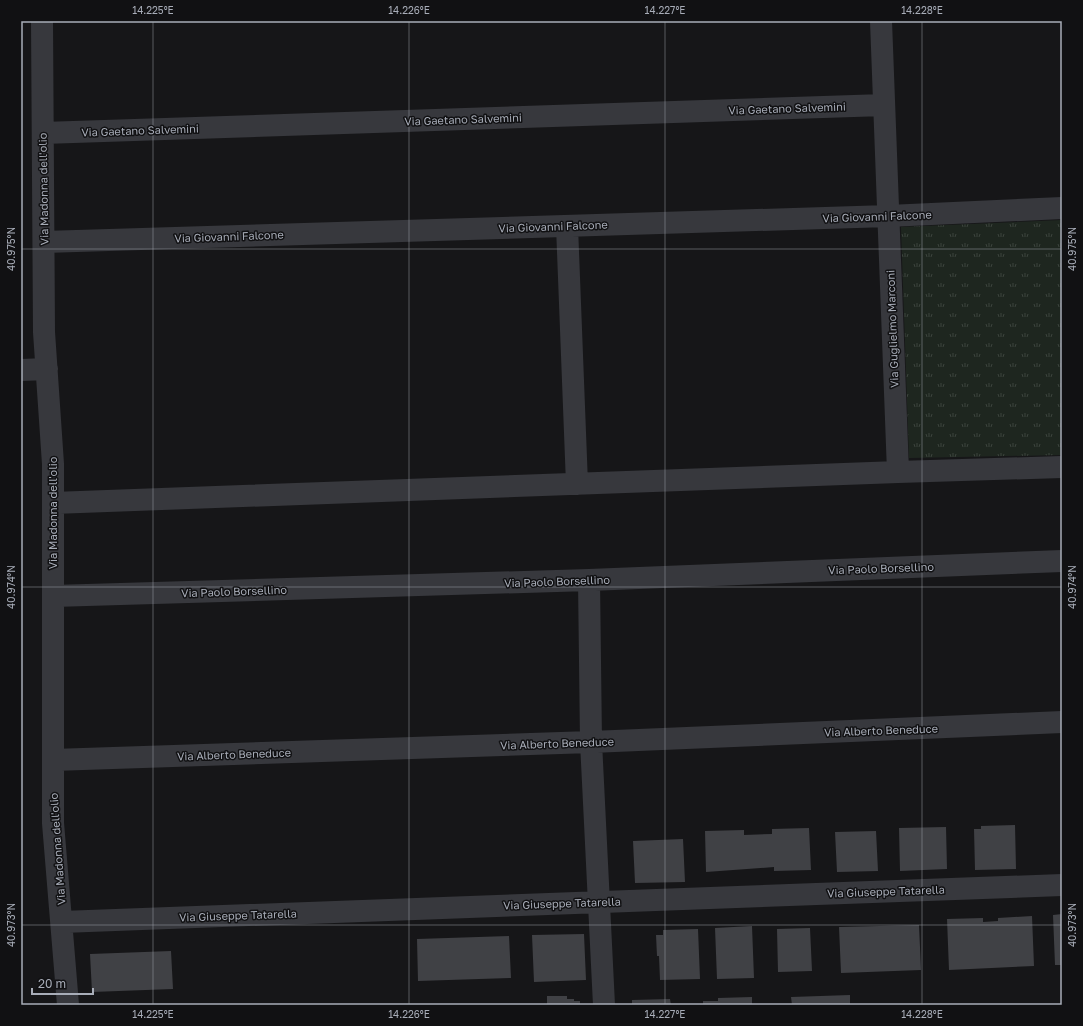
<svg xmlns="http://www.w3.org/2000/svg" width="1083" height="1026" font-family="'Golos Text',sans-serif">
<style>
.park{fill:url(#park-tufts)}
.building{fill:#404145}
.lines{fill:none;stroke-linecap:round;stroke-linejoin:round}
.minor{stroke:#37383d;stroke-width:22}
.ticks{fill:none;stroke:#a8adb8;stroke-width:1;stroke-opacity:0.45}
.labels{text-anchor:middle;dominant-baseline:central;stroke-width:3;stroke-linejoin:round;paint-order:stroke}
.street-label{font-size:11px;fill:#a8adb8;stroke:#111113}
.neatline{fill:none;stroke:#a8adb8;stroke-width:1.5}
.ticks-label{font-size:10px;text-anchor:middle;fill:#a8adb8}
</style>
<defs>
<pattern id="park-tufts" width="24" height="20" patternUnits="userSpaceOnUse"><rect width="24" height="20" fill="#1e261f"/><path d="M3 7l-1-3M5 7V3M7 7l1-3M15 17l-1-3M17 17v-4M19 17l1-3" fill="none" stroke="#3c433d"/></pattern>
</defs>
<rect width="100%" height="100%" fill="#161618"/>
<!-- park -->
<path class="park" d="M1062 220V455L909 458 901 227Z"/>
<!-- building -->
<path class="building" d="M1015 825 1016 869 975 870 974 829H981V826Z
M946 827 947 869 900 871 899 828Z
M809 828 811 870 774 871V867L706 872 705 831 744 830V835L772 834V829Z
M876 831 878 871 837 872 835 832Z
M683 839 685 882 635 883 633 841Z
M1062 914V965H1055L1053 915Z
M1032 916 1034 966 949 970 947 919 983 918V922L998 921V918Z
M919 925 921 970 841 973 839 927Z
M752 926 754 978 717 979 715 928Z
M810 928 812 971 778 972 777 929Z
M698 929 700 979 660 980 659 956H657L656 935H663V930Z
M584 934 586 980 534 982 532 935Z
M509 936 511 978 418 981 417 939Z
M171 951 173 989 92 992 90 954Z
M850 995V1005H792L791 997Z
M547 996H567V999H574V1001H580V1005H547Z
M752 997V1005H703V1001H718V998Z
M670 999 671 1005H632V1000Z"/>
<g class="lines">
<!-- minor -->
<path class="minor" d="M42 21 44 332 53 464V823L68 1005
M881 21 898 472 1062 467
M43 133 884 105
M567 226 577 484
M44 242 888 216 1062 208
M21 370 47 369
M53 503 898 472
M589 580 591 742 604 1005
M53 596 589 580 1062 561
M53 760 591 742 1062 722
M62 922 1062 885"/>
</g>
<!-- ticks -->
<path class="ticks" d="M153 21V1005M409 21V1005M665 21V1005M922 21V1005M21 249H1062M21 587H1062M21 925H1062"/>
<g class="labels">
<!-- street labels -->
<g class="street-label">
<text transform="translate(787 108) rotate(-2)">Via Gaetano Salvemini</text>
<text transform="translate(463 119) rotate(-2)">Via Gaetano Salvemini</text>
<text transform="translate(140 130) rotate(-2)">Via Gaetano Salvemini</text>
<text transform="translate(43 189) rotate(-91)">Via Madonna dell'olio</text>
<text transform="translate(877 216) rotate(-2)">Via Giovanni Falcone</text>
<text transform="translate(553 226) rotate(-2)">Via Giovanni Falcone</text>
<text transform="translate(229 236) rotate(-2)">Via Giovanni Falcone</text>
<text transform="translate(892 329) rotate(-92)">Via Guglielmo Marconi</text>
<text transform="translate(52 513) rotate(-90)">Via Madonna dell'olio</text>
<text transform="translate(881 568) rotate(-2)">Via Paolo Borsellino</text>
<text transform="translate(557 581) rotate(-2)">Via Paolo Borsellino</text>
<text transform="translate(234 591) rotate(-2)">Via Paolo Borsellino</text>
<text transform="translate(881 730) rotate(-2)">Via Alberto Beneduce</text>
<text transform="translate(557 743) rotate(-2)">Via Alberto Beneduce</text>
<text transform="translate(234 754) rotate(-2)">Via Alberto Beneduce</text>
<text transform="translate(57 849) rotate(-94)">Via Madonna dell'olio</text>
<text transform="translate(886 891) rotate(-2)">Via Giuseppe Tatarella</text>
<text transform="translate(562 903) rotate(-2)">Via Giuseppe Tatarella</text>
<text transform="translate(238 915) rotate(-2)">Via Giuseppe Tatarella</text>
</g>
</g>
<!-- border -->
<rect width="1083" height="1026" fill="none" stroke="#111113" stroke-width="44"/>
<!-- scale -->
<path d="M32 988v6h61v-6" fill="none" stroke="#a8adb8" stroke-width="2"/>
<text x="38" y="988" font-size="12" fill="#a8adb8" stroke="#111113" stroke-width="3" paint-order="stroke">20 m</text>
<rect x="22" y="22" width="1039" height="982" class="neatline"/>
<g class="ticks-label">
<text x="153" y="14">14.225°E</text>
<text x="409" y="14">14.226°E</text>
<text x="665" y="14">14.227°E</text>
<text x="922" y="14">14.228°E</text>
<text transform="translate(11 249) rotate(-90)" y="4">40.975°N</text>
<text transform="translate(1072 249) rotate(-90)" y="4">40.975°N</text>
<text transform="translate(11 587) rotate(-90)" y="4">40.974°N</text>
<text transform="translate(1072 587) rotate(-90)" y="4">40.974°N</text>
<text transform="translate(11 925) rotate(-90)" y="4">40.973°N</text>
<text transform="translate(1072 925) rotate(-90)" y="4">40.973°N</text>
<text x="153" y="1018">14.225°E</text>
<text x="409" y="1018">14.226°E</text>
<text x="665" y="1018">14.227°E</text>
<text x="922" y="1018">14.228°E</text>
</g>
</svg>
